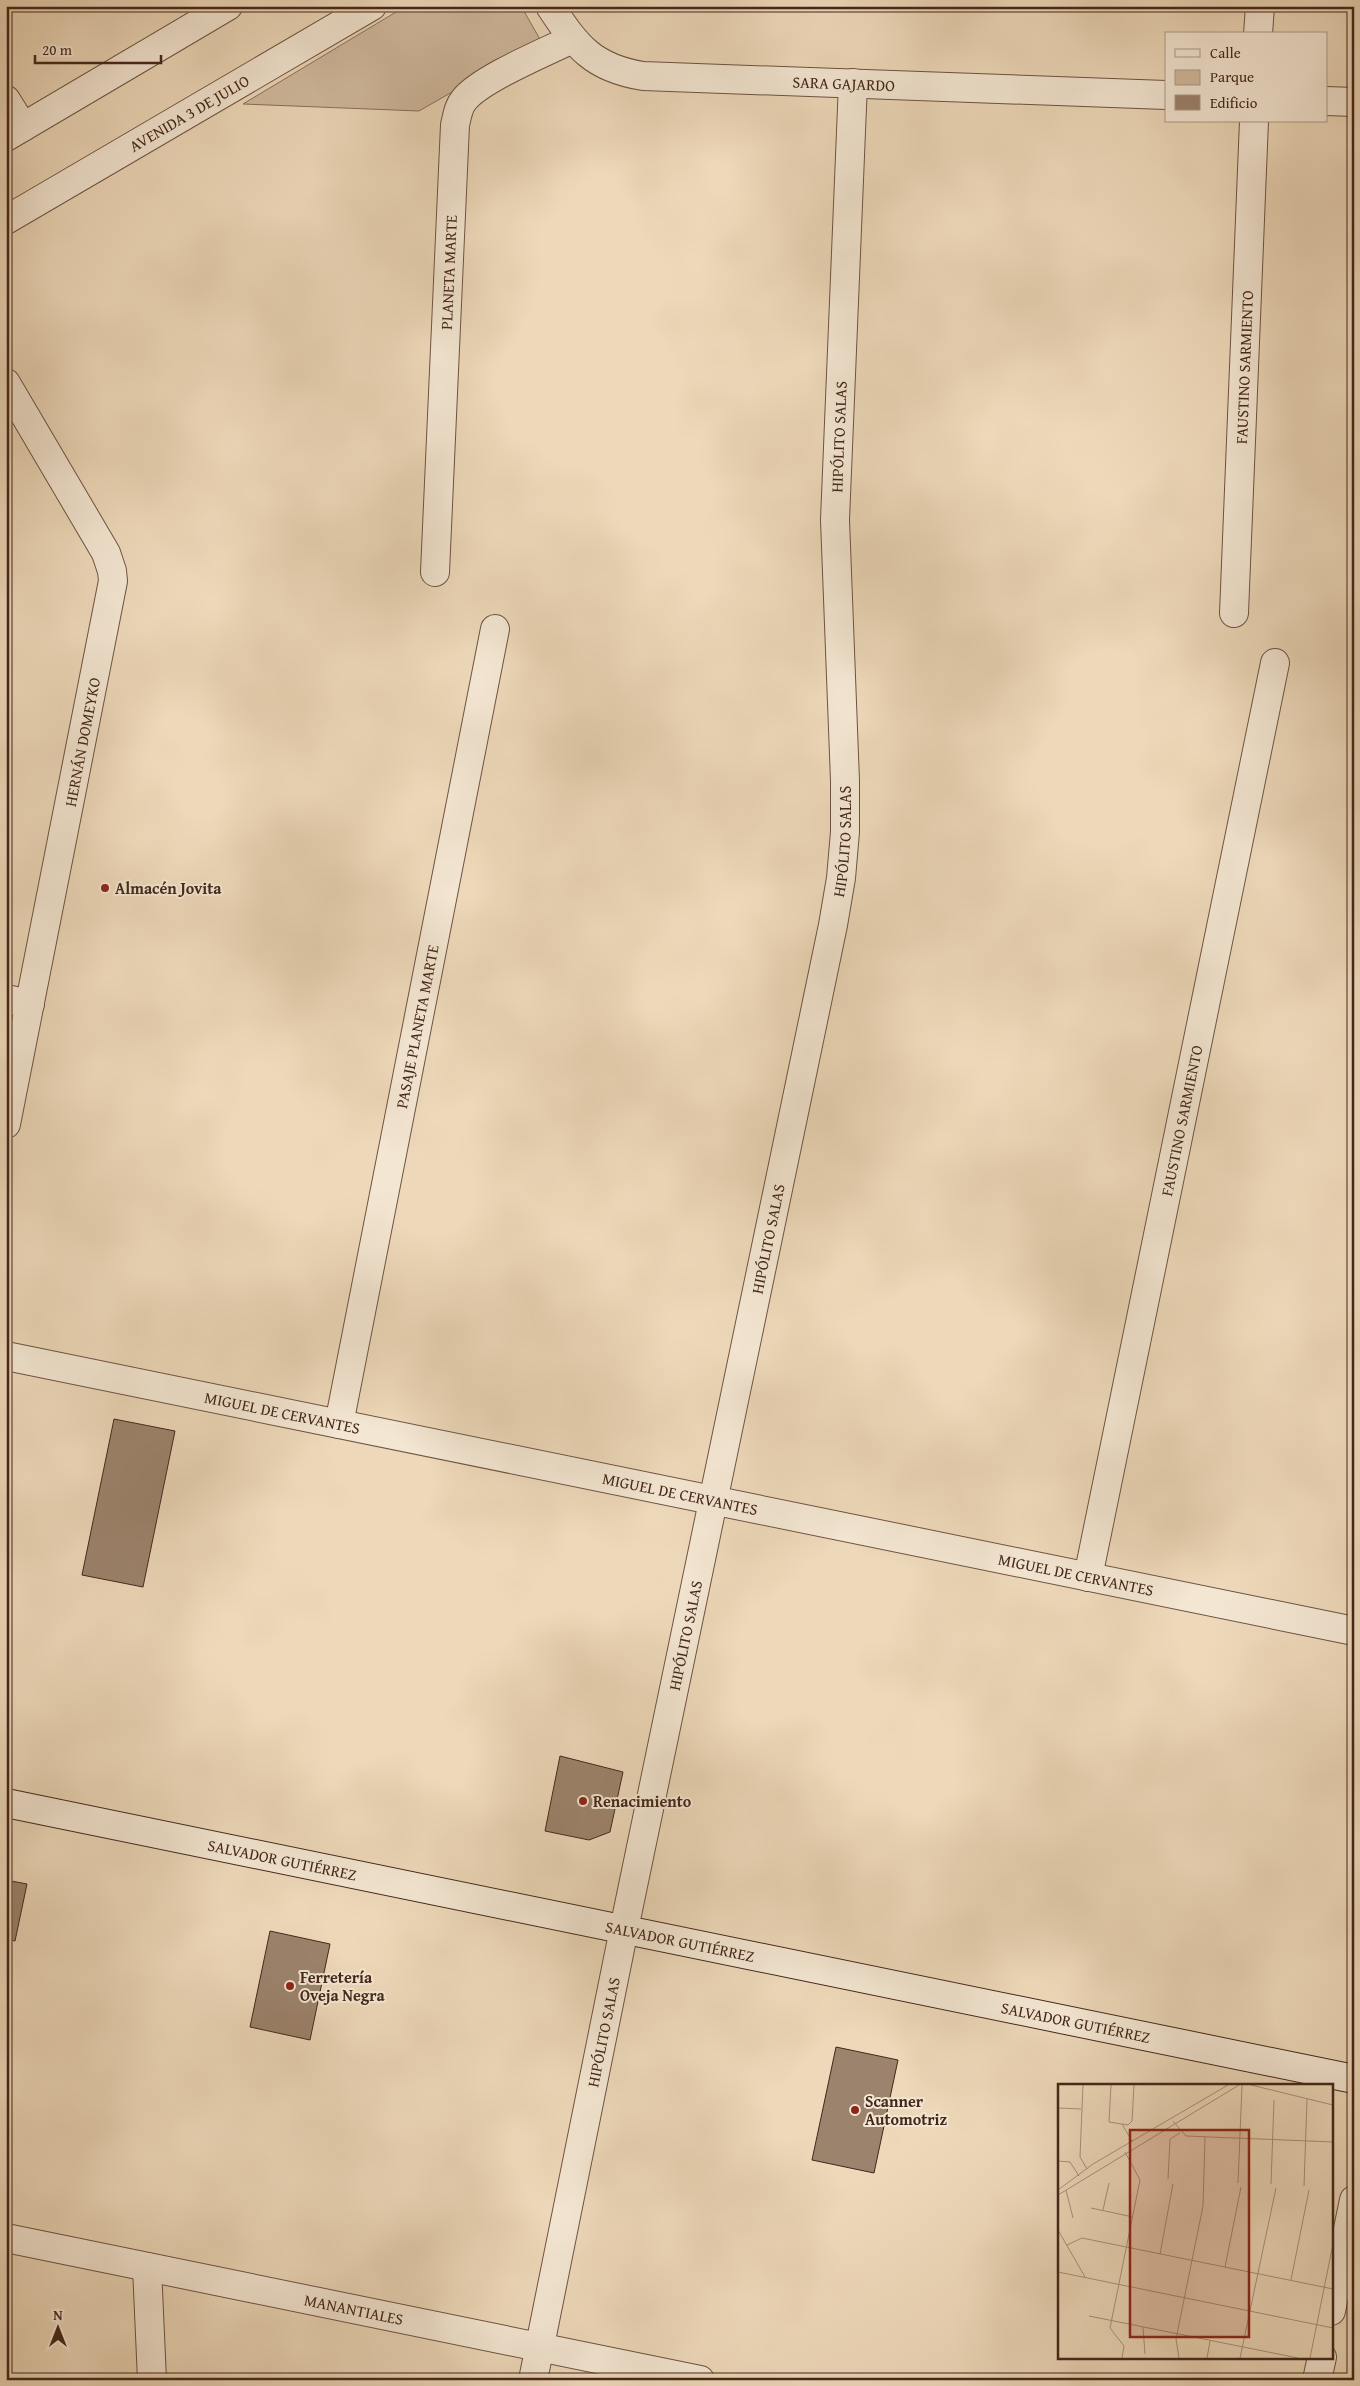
<svg xmlns="http://www.w3.org/2000/svg" width="1360" height="2386" font-family="'Gentium Book Plus',serif">
<style>
.green{fill:#d0ba9e;stroke:#8a705c}
.building{fill:#9c836d;stroke:#44271b}
.lines{fill:none;stroke-linecap:round;stroke-linejoin:round}
.minor-casing{stroke:#6e5342;stroke-width:30}
.tertiary-casing{stroke:#6e5342;stroke-width:30}
.secondary-casing{stroke:#44271b;stroke-width:30}
.minor{stroke:#f3e6d2;stroke-width:28}
.tertiary{stroke:#f3e6d2;stroke-width:28}
.secondary{stroke:#f3e6d2;stroke-width:28}
.poi-dot{fill:#8f2418;stroke:#f3e6d2;stroke-width:2}
.labels{text-anchor:middle;dominant-baseline:central;stroke-width:4;stroke-linejoin:round;paint-order:stroke}
.street-label{font-size:16px;fill:#44271b;stroke:#f3e6d2}
.poi-label{font-size:16px;font-weight:bold;fill:#44271b;stroke:#f3e6d2;text-anchor:start}
.inset-road{fill:none;stroke:#a9917a;stroke-width:1}
.view{fill:#8f2418;fill-opacity:0.15;stroke:#8f2418;stroke-width:2.5}
.inset-edge{fill:none;stroke:#44271b;stroke-width:2.5}
</style>
<rect width="100%" height="100%" fill="#edd8b9"/>
<filter id="stains"><feTurbulence type="fractalNoise" baseFrequency=".004" numOctaves="4"/><feColorMatrix values="0 0 0 0 .2 0 0 0 0 .09 0 0 0 0 .02 0 0 0 .5 -.17"/></filter>
<radialGradient id="worn" r=".72"><stop offset=".6" stop-color="#630" stop-opacity="0"/><stop offset="1" stop-color="#630" stop-opacity=".3"/></radialGradient>
<!-- green -->
<path class="green" d="M406 6H521L541 41 419 111 243 104Z"/>
<!-- building -->
<path class="building" d="M114 1419 175 1431 143 1587 82 1575Z
M560 1756 623 1772 610 1832 589 1840 545 1831Z
M6 1880 27 1884 15 1941 6 1939Z
M270 1931 330 1944 310 2040 250 2027Z
M836 2047 898 2060 874 2173 812 2160Z"/>
<g class="lines">
<!-- minor casing -->
<g class="minor-casing">
<g id="minor">
<path id="s1" d="M550 6C577 47 593 68 643 76L1166 95"/>
<path d="M1258 34 1260 6"/>
<path d="M6 100 23 127"/>
<path d="M1326 101 1354 102"/>
<path d="M6 383 106 553 112 571 113 581 6 1124"/>
<path id="s2" d="M435 572 455 125C457 117 458 107 464 100 480 79 546 52 572 39"/>
<path id="s3" d="M1234 613 1254 121"/>
<path d="M6 999 30 1004"/>
<path id="s4" d="M6 1356 1354 1631"/>
<path id="s5" d="M339 1424 495 629"/>
<path id="s6" d="M1088 1577 1275 663"/>
<path id="s7" d="M6 2238 700 2380"/>
<path d="M147 2267 152 2380"/>
<path d="M1331 2311 1354 2200"/>
<path id="s8" d="M533 2380 624 1929 833 925 841 878 845 832V781L835 520 853 83"/>
<path d="M1317 2380 1322 2357"/>
</g>
</g>
<!-- tertiary casing -->
<g class="tertiary-casing">
<g id="tertiary">
<path d="M6 137 228 6"/>
<path id="s9" d="M6 220 372 6"/>
</g>
</g>
<!-- secondary casing -->
<g class="secondary-casing">
<g id="secondary">
<path id="s10" d="M6 1803 1354 2079"/>
</g>
</g>
<!-- minor -->
<use href="#minor" class="minor"/>
<!-- tertiary -->
<use href="#tertiary" class="tertiary"/>
<!-- secondary -->
<use href="#secondary" class="secondary"/>
</g>
<!-- markers -->
<g class="poi-dot">
<circle cx="105" cy="888" r="5"/>
<circle cx="583" cy="1801" r="5"/>
<circle cx="290" cy="1986" r="5"/>
<circle cx="855" cy="2110" r="5"/>
</g>
<g class="labels">
<!-- street labels -->
<g class="street-label">
<text stroke="none"><textPath href="#s1" startOffset="322">SARA GAJARDO</textPath></text>
<text stroke="none"><textPath href="#s9" startOffset="212">AVENIDA 3 DE JULIO</textPath></text>
<text stroke="none"><textPath href="#s2" startOffset="300">PLANETA MARTE</textPath></text>
<text stroke="none"><textPath href="#s3" startOffset="246">FAUSTINO SARMIENTO</textPath></text>
<text stroke="none"><textPath href="#s8" startOffset="1975">HIPÓLITO SALAS</textPath></text>
<text transform="translate(82 742) rotate(-79)">HERNÁN DOMEYKO</text>
<text stroke="none"><textPath href="#s8" startOffset="1570">HIPÓLITO SALAS</textPath></text>
<text stroke="none"><textPath href="#s5" startOffset="405">PASAJE PLANETA MARTE</textPath></text>
<text stroke="none"><textPath href="#s6" startOffset="466">FAUSTINO SARMIENTO</textPath></text>
<text stroke="none"><textPath href="#s8" startOffset="1165">HIPÓLITO SALAS</textPath></text>
<text stroke="none"><textPath href="#s4" startOffset="282">MIGUEL DE CERVANTES</textPath></text>
<text stroke="none"><textPath href="#s4" startOffset="688">MIGUEL DE CERVANTES</textPath></text>
<text stroke="none"><textPath href="#s4" startOffset="1092">MIGUEL DE CERVANTES</textPath></text>
<text stroke="none"><textPath href="#s8" startOffset="760">HIPÓLITO SALAS</textPath></text>
<text stroke="none"><textPath href="#s10" startOffset="282">SALVADOR GUTIÉRREZ</textPath></text>
<text stroke="none"><textPath href="#s10" startOffset="688">SALVADOR GUTIÉRREZ</textPath></text>
<text stroke="none"><textPath href="#s10" startOffset="1092">SALVADOR GUTIÉRREZ</textPath></text>
<text stroke="none"><textPath href="#s8" startOffset="355">HIPÓLITO SALAS</textPath></text>
<text stroke="none"><textPath href="#s7" startOffset="355">MANANTIALES</textPath></text>
</g>
<!-- poi labels -->
<g class="poi-label">
<text x="115" y="888">Almacén Jovita</text>
<text x="593" y="1801">Renacimiento</text>
<text x="300" y="1977">Ferretería<tspan x="300" dy="18">Oveja Negra</tspan></text>
<text x="865" y="2101">Scanner<tspan x="865" dy="18">Automotriz</tspan></text>
</g>
</g>
<!-- overview -->
<g transform="translate(1058 2084)">
<rect width="275" height="275" fill="#edd8b9"/>
<path class="inset-road" d="M25 1 22 73 29 85M53 1 51 38 70 41 74 37 76 1M193 1 275 21M0 24 23 25M115 37 128 52 275 58M64 40 74 57M0 77 12 78 21 92M110 95 112 55 122 49M180 99 184 1M213 100 216 16M246 102 249 15M0 106 35 80 170 1M8 106 15 134M0 111 181 1M33 124 75 133M45 126 51 99M0 146 27 193M9 161 24 154 275 205M102 170 115 100M167 183 183 103M0 188 275 244M233 196 251 106M31 232 240 274M85 243 87 270M64 274 66 262 52 244 82 96 67 68M121 274 118 255 145 122 147 53M149 274 152 257M182 274 218 104M252 274 275 160"/>
<path class="view" d="M72 46H191V253H72Z"/>
<rect width="275" height="275" class="inset-edge"/>
</g>
<!-- margin -->
<rect width="1360" height="2386" fill="none" stroke="#edd8b9" stroke-width="25"/>
<rect x="8" y="8" width="1345" height="2371" fill="none" stroke="#44271b" stroke-width="2.5"/>
<rect x="12" y="12" width="1335" height="2361" fill="none" stroke="#44271b"/>
<!-- legend -->
<rect x="1165" y="32" width="162" height="90" fill="#f3e6d2" stroke="#ad9a89"/>
<rect x="1175" y="49" width="25" height="8" fill="#f3e6d2" stroke="#ad9a89"/>
<text x="1210" y="58" font-size="15" fill="#44271b">Calle</text>
<rect x="1175" y="70" width="25" height="15" fill="#d0ba9e" stroke="#ad9a89"/>
<text x="1210" y="82" font-size="15" fill="#44271b">Parque</text>
<rect x="1175" y="95" width="25" height="15" fill="#9c836d" stroke="#ad9a89"/>
<text x="1210" y="108" font-size="15" fill="#44271b">Edificio</text>
<!-- north arrow -->
<g transform="translate(58 2328)" stroke="#f3e6d2" stroke-width="4" paint-order="stroke">
<path d="M0-4L9 19L0 12L-9 19Z" fill="#44271b"/>
<text y="-8" font-size="14" font-weight="bold" text-anchor="middle" fill="#44271b">N</text>
</g>
<!-- scale -->
<path d="M35 55v8h126v-8" fill="none" stroke="#44271b" stroke-width="2.5"/>
<text x="42" y="55" font-size="15" fill="#44271b" stroke="#f3e6d2" stroke-width="4" paint-order="stroke">20 m</text>
<rect width="100%" height="100%" filter="url(#stains)"/>
<rect width="100%" height="100%" fill="url(#worn)"/>
</svg>
